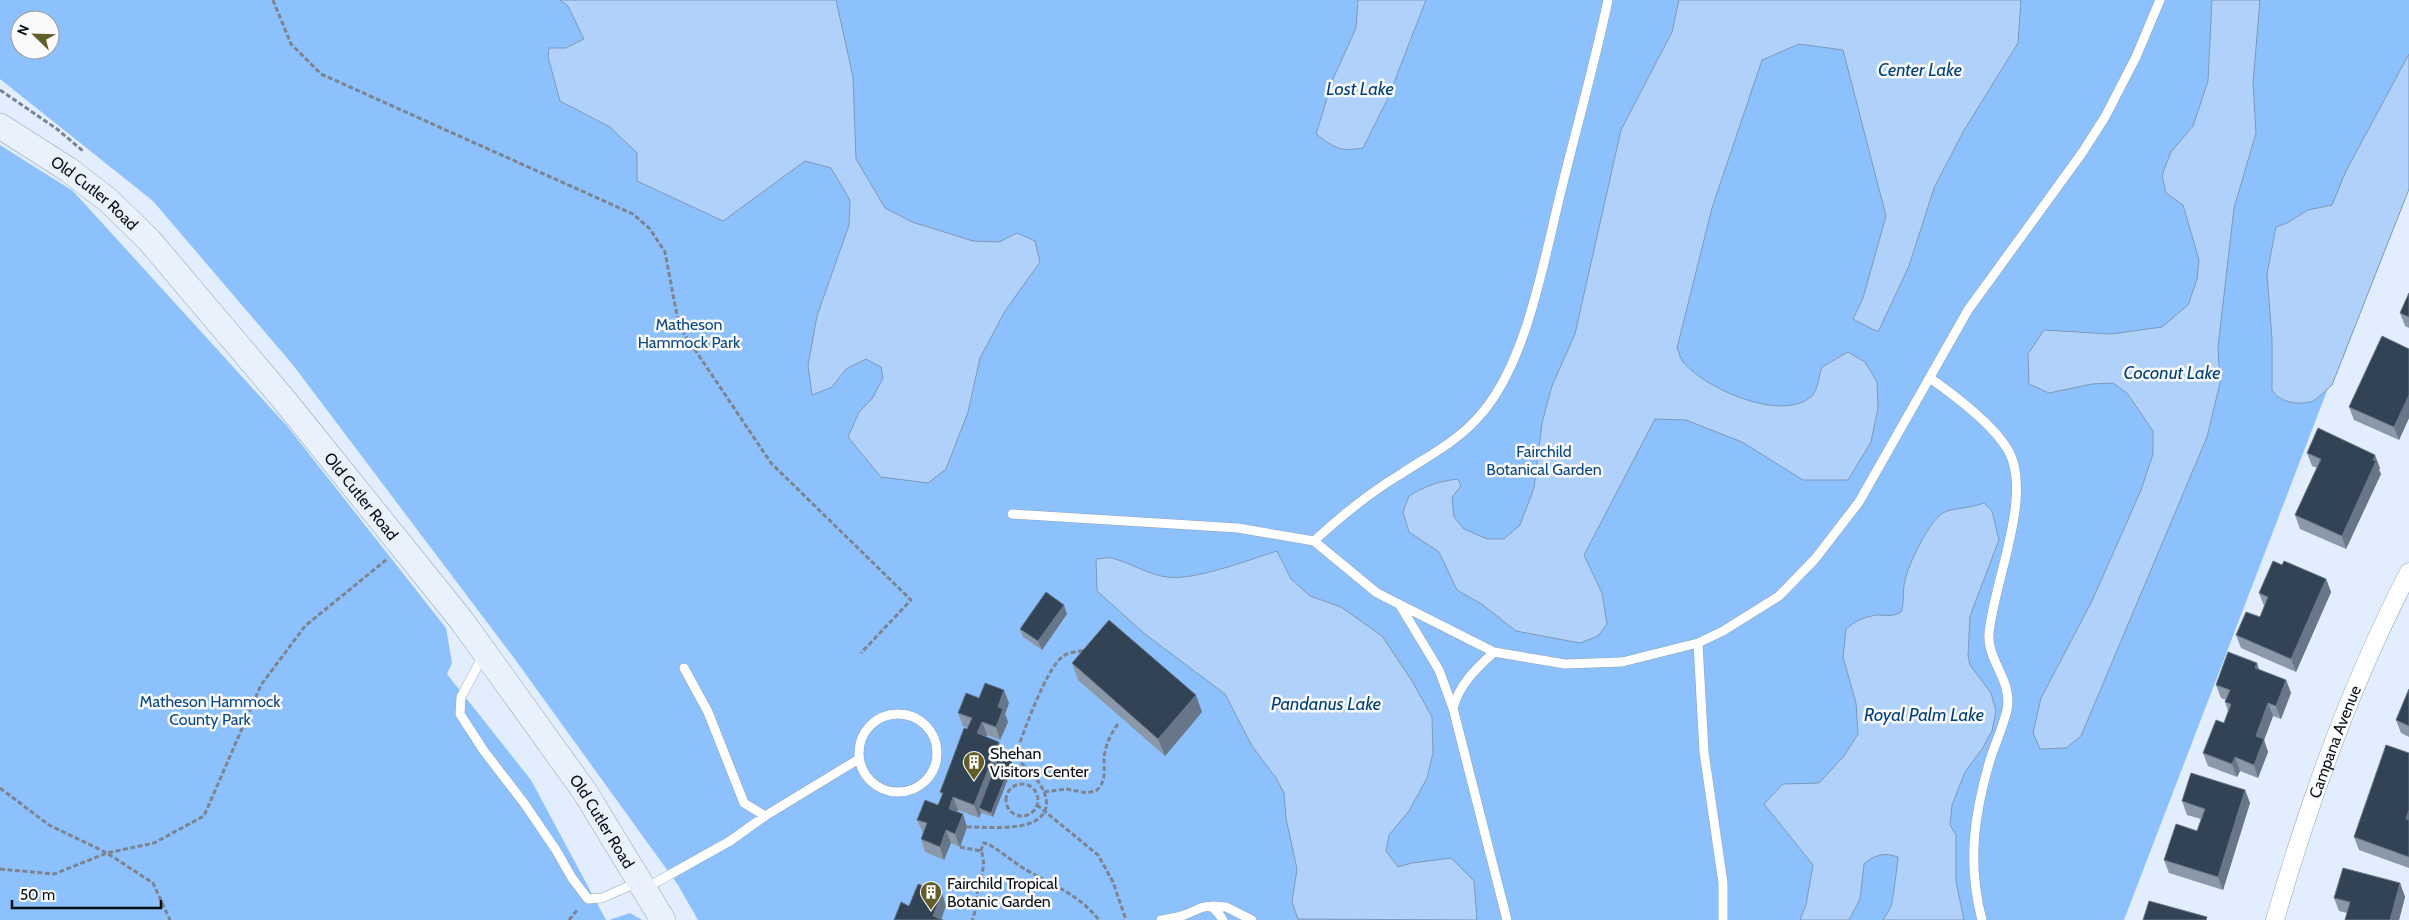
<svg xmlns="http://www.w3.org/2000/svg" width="2409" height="920" font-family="Cabin,sans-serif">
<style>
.green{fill:#8dc1fd;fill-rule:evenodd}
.water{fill:#b0d2fa;stroke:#7e98b6}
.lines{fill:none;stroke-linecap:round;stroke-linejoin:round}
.service-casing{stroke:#90a3b9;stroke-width:10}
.minor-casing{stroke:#90a3b9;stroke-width:19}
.secondary-casing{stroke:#90a3b9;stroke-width:26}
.path{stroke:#7b8490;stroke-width:3;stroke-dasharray:5 2.5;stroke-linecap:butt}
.service{stroke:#fff;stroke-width:9}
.minor{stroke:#fff;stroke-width:18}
.secondary{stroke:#e8f1fc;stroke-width:25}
.wall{fill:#8a98aa}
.shaded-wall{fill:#677688}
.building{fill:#324356;stroke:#677688}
.labels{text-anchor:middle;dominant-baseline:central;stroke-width:5;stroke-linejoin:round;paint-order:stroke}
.street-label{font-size:16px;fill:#080f17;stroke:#fafafa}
.park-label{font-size:16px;fill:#0b4882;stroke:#fafafa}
.poi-label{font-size:16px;fill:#080f17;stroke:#fafafa;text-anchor:start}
.water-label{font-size:18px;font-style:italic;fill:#004079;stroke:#fafafa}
</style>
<rect width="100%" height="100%" fill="#e2eefd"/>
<!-- green -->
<path class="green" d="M0 0H2409V177L2124 920H698L678 885 514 658 293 365 153 201 0 79ZM20 20H50V50H20Z
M0 145 73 191 287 426 446 628 452 663 447 674 531 780 606 920H0Z
M630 913 642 920H609Z"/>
<!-- water -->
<path class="water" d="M560 0H836L853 77 856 159 885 208 912 222 973 241 999 242 1017 233 1035 241 1040 262 1005 311 980 358 968 412 946 469 928 483 881 477 848 437 859 412 872 399 883 378 881 367 866 359 846 369 832 387 812 395 808 365 817 316 849 225 850 200 831 168 805 161 723 221 637 181V153L610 127 560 101 548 57 549 48H566L584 39 568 6Z
M1358 0H1426L1388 98 1363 148C1339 152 1335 148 1316 134L1333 79 1356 28Z
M1679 0H2021L2018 43 1963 132 1934 188 1909 266 1878 332 1853 319 1863 298 1886 216 1843 50 1799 44 1762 60 1712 208 1677 348C1679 352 1680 358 1683 362 1706 389 1782 423 1812 396 1818 390 1819 374 1822 367L1848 352 1865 362 1877 382 1878 408 1871 442 1848 480H1803L1742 442 1686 420 1655 419 1584 555 1602 593 1607 624 1598 636 1580 643 1516 631 1483 605 1457 590 1439 552 1409 532 1403 512 1409 496C1425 486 1440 481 1458 479L1461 486 1452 497 1454 517 1464 529 1487 539H1504L1520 525 1534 488 1542 423 1552 386 1575 334 1621 130 1672 32Z
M2212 0H2260L2253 83 2256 133 2234 208 2218 347 2220 383 2207 437 2081 736 2066 748 2040 749 2033 733 2041 698 2092 601 2141 490 2153 454V431L2127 393 2113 383 2092 384 2049 393 2029 384 2028 354 2044 330 2111 334 2162 327 2188 305 2197 280 2199 260 2183 205 2166 193 2162 176 2167 162 2171 152 2193 126 2208 81Z
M2409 54V189L2332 385C2326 390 2317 400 2310 402 2297 405 2279 402 2272 390V339L2267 274 2276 227 2287 223 2308 210 2332 205 2346 171Z
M1984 503 1992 511 1999 540 1970 616 1968 656 1970 665 1991 693 1996 711 1992 731 1982 749 1965 772 1952 805 1950 825 1956 835V882L1964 920H1883C1886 915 1889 911 1891 906 1893 901 1898 860 1898 857 1884 852 1874 855 1864 864L1860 899 1849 920H1800L1806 905 1813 865 1764 804 1783 784 1819 783 1844 756 1858 734 1856 703 1843 657 1846 629C1855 621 1864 617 1877 615 1885 615 1893 617 1901 612 1905 602 1902 591 1905 581 1908 565 1929 521 1943 513 1951 508 1972 508 1984 503Z
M1277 551 1291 579 1310 596 1341 607 1382 636 1412 681 1432 717 1433 753 1427 778 1409 811 1389 835 1386 851 1398 867 1412 863 1451 858 1474 881 1477 920 1298 919 1292 902 1297 869 1286 818 1284 793 1276 778 1252 746 1225 694 1145 634 1097 591 1096 559C1101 559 1107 557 1111 558 1130 562 1146 574 1166 577 1195 581 1248 560 1277 551Z"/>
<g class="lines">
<!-- service casing -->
<g class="service-casing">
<path id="service" d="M1930 378C1954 395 1993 424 2008 450 2034 494 1993 584 1989 634 1987 661 2013 680 2007 710 2003 727 1995 744 1990 760 1974 815 1967 863 1982 920
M1012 514 1238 528 1314 541 1377 593 1494 652 1565 664 1622 662 1698 643 1723 631 1779 596 1815 559 1859 502 1968 310 2082 153 2105 117 2136 57 2160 0
M1314 541C1341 516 1369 493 1401 474 1430 455 1460 440 1482 413 1529 358 1545 253 1563 183 1578 122 1595 62 1608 0
M1401 607 1439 670 1453 708 1507 920
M1698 643 1704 752 1723 883V920
M483 656 461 697 460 714 484 751 524 803 556 850 572 878 588 899 602 898 638 882
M684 668 708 712 744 803 765 816
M1453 708C1460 683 1476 669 1494 652
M859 753a39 39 0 1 1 78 0a39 39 0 1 1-78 0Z
M646 888 730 841 765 816 859 759
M1212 906 1226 907 1252 920
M1161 920C1168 919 1177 918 1184 915 1203 909 1209 897 1223 920"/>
</g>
<!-- minor casing -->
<g class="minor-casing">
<g id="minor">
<path id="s1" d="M2275 920C2309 801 2352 682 2409 572"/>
</g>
</g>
<!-- secondary casing -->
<g class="secondary-casing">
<g id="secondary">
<path id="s2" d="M0 126 69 170 109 201 149 240 285 401 462 621 585 792 663 920"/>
</g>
</g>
<!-- path -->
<path class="path" d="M273 0 291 44 321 74 633 214 650 229 665 252 679 326 771 463 911 600 861 653
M0 90 57 129 83 151
M1015 756C1023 734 1045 671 1062 657 1067 652 1078 652 1085 650
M1006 800a16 16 0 1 1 32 0a16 16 0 1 1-32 0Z
M0 788 49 825 107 853 153 883 170 920
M1044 792 1066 789 1087 793 1097 790C1106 781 1104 773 1104 761 1104 749 1110 734 1118 724
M1037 805 1098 855 1113 882 1126 920
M967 827C987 827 1015 830 1033 822 1071 803 1019 756 998 747
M960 847 981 851C987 865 981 874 978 887 976 899 977 909 972 920
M981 851 983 843 988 844C1000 851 1011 860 1023 868 1050 884 1079 894 1099 920
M0 869 54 874 107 853 154 843 204 816 261 685 305 626 386 560
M569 920 578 909"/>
<!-- service -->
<use href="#service" class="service"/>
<!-- minor -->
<use href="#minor" class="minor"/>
<!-- secondary -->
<use href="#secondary" class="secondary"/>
</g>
<!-- wall -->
<path class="wall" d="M2409 293V328L2405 326 2400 313Z
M2409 349V418L2399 440 2354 420 2349 407Z
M2307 453 2380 468 2379 470 2381 474 2346 549 2300 529 2295 515 2317 468 2312 466Z
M2282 565 2326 579 2331 592 2296 672 2241 648 2236 635 2260 617 2264 606 2259 593Z
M1067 614 1042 650 1023 637 1020 629Z
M1072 663 1202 712 1165 756 1078 680Z
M2257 663 2259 670 2286 680 2291 693 2281 719 2273 716 2264 740 2268 752 2258 778 2240 771 2237 777 2208 766 2203 753 2224 723 2228 711 2225 702 2226 700 2221 698 2216 685Z
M2409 689V737L2401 733 2396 720Z
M979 698 1009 703 1005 714 1008 722 1000 740 987 735 986 737 1003 755 1002 758 1013 766 993 817 981 813 979 818 958 810 957 812 967 827 960 847 951 843 944 860 925 852 921 839 923 833 917 820 938 805 942 796 940 792 968 728 963 726 958 713Z
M2409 753V868L2359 850 2354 837Z
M2245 790 2250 803 2223 890 2169 873 2164 860 2197 831 2201 819 2187 815 2182 801Z
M2400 883 2405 897 2399 920H2345L2347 913 2339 911 2334 898Z"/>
<!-- shaded-wall -->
<path class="shaded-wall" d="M2409 395V418L2399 440 2394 427Z
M2375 455 2380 468 2379 470 2381 474 2346 549 2342 536Z
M2326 579 2331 592 2296 672 2291 659Z
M1064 605 1067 614 1042 650 1038 641Z
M2257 663 2261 676 2255 668Z
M2286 680 2291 693 2281 719 2276 706Z
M1004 690 1009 703 1005 714 1008 722 1000 740 996 727 998 707Z
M1196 695 1202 712 1165 756 1158 739Z
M2268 703 2273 716 2264 740 2268 752 2258 778 2254 765 2256 736Z
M982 722 987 735 982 746 977 733Z
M999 742 1003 755 983 810 979 808 981 813 979 818 974 805Z
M2235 757 2240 771 2237 777 2232 764Z
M1012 761 1013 766 993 817 991 813Z
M2245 790 2250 803 2223 890 2218 877Z
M953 797 958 810 954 822 949 809Z
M2409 810V827L2406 819Z
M963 814 967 827 960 847 955 834Z
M946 830 951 843 944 860 940 847Z
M2400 883 2405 897 2399 920H2390Z
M942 893 946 906 941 920 933 916Z"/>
<!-- building -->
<path class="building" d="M2409 293V317L2400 313Z
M2382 336 2409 349V395L2394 427 2349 407Z
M2318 428 2375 455 2373 460 2376 461 2342 536 2295 515 2321 459 2307 453Z
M2273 561 2282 565 2284 561 2326 579 2291 659 2236 635 2246 612 2260 617 2268 597 2259 593Z
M1046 592 1064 605 1038 641 1020 629Z
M1109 620 1196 695 1158 739 1072 663Z
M2228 652 2257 663 2255 668 2286 680 2276 706 2268 703 2256 736 2264 739 2254 765 2235 757 2232 764 2203 753 2216 720 2224 723 2231 704 2225 702 2230 690 2216 685Z
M985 683 1004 690 998 707 1003 709 996 727 982 722 977 733 999 742 974 805 953 797 949 809 963 814 955 834 946 830 940 847 921 839 927 823 917 820 925 800 938 805 943 793 940 792 951 763 964 728 967 729 972 718 958 713 966 693 979 698Z
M2409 689V726L2396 720Z
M2386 745 2409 753V810L2406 819 2409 820V857L2354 837Z
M999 756 1012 761 991 813 979 808Z
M2191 773 2245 790 2218 877 2164 860 2176 824 2197 831 2205 809 2182 801Z
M2343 868 2400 883 2390 920H2345L2350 902 2334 898Z
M918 884 942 893 933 916 943 920H894L901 902 909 906Z
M2149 901 2207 917 2206 920H2143Z"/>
<!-- icons -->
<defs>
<g id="building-pin" transform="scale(1.125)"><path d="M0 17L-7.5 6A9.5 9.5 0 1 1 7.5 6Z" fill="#635d29" stroke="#fafafa"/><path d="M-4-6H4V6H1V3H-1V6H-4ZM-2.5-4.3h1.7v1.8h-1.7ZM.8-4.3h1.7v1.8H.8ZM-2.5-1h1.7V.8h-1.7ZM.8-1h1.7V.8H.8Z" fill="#fff"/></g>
</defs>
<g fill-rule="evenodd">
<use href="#building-pin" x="974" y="762"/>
<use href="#building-pin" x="931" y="892"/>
</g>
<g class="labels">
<!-- street labels -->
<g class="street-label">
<text stroke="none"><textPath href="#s2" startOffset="116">Old Cutler Road</textPath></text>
<text stroke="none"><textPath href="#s2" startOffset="521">Old Cutler Road</textPath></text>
<text stroke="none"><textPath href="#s1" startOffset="188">Campana Avenue</textPath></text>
<text stroke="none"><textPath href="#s2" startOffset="926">Old Cutler Road</textPath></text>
</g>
<!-- park labels -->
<g class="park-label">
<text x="689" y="324">Matheson<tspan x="689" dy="18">Hammock Park</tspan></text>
<text x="1544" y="451">Fairchild<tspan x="1544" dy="18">Botanical Garden</tspan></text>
<text x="210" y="701">Matheson Hammock<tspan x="210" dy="18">County Park</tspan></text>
</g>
<!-- poi labels -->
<g class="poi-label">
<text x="990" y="753">Shehan<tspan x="990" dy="18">Visitors Center</tspan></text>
<text x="947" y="883">Fairchild Tropical<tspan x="947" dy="18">Botanic Garden</tspan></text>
</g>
<!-- water labels -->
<g class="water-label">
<text x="1920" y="70">Center Lake</text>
<text x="1360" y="89">Lost Lake</text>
<text x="2172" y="373">Coconut Lake</text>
<text x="1326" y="704">Pandanus Lake</text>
<text x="1924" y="715">Royal Palm Lake</text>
</g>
</g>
<!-- north arrow -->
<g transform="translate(35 35) rotate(293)"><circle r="24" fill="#fafafa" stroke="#999c9f"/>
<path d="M0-4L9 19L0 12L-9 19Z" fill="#635d29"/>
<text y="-8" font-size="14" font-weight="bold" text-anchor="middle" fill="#080f17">N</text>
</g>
<!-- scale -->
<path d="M12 900v8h149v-8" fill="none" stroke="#080f17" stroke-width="2.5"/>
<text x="20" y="900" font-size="15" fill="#080f17" stroke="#fafafa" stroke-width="4" paint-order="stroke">50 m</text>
</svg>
